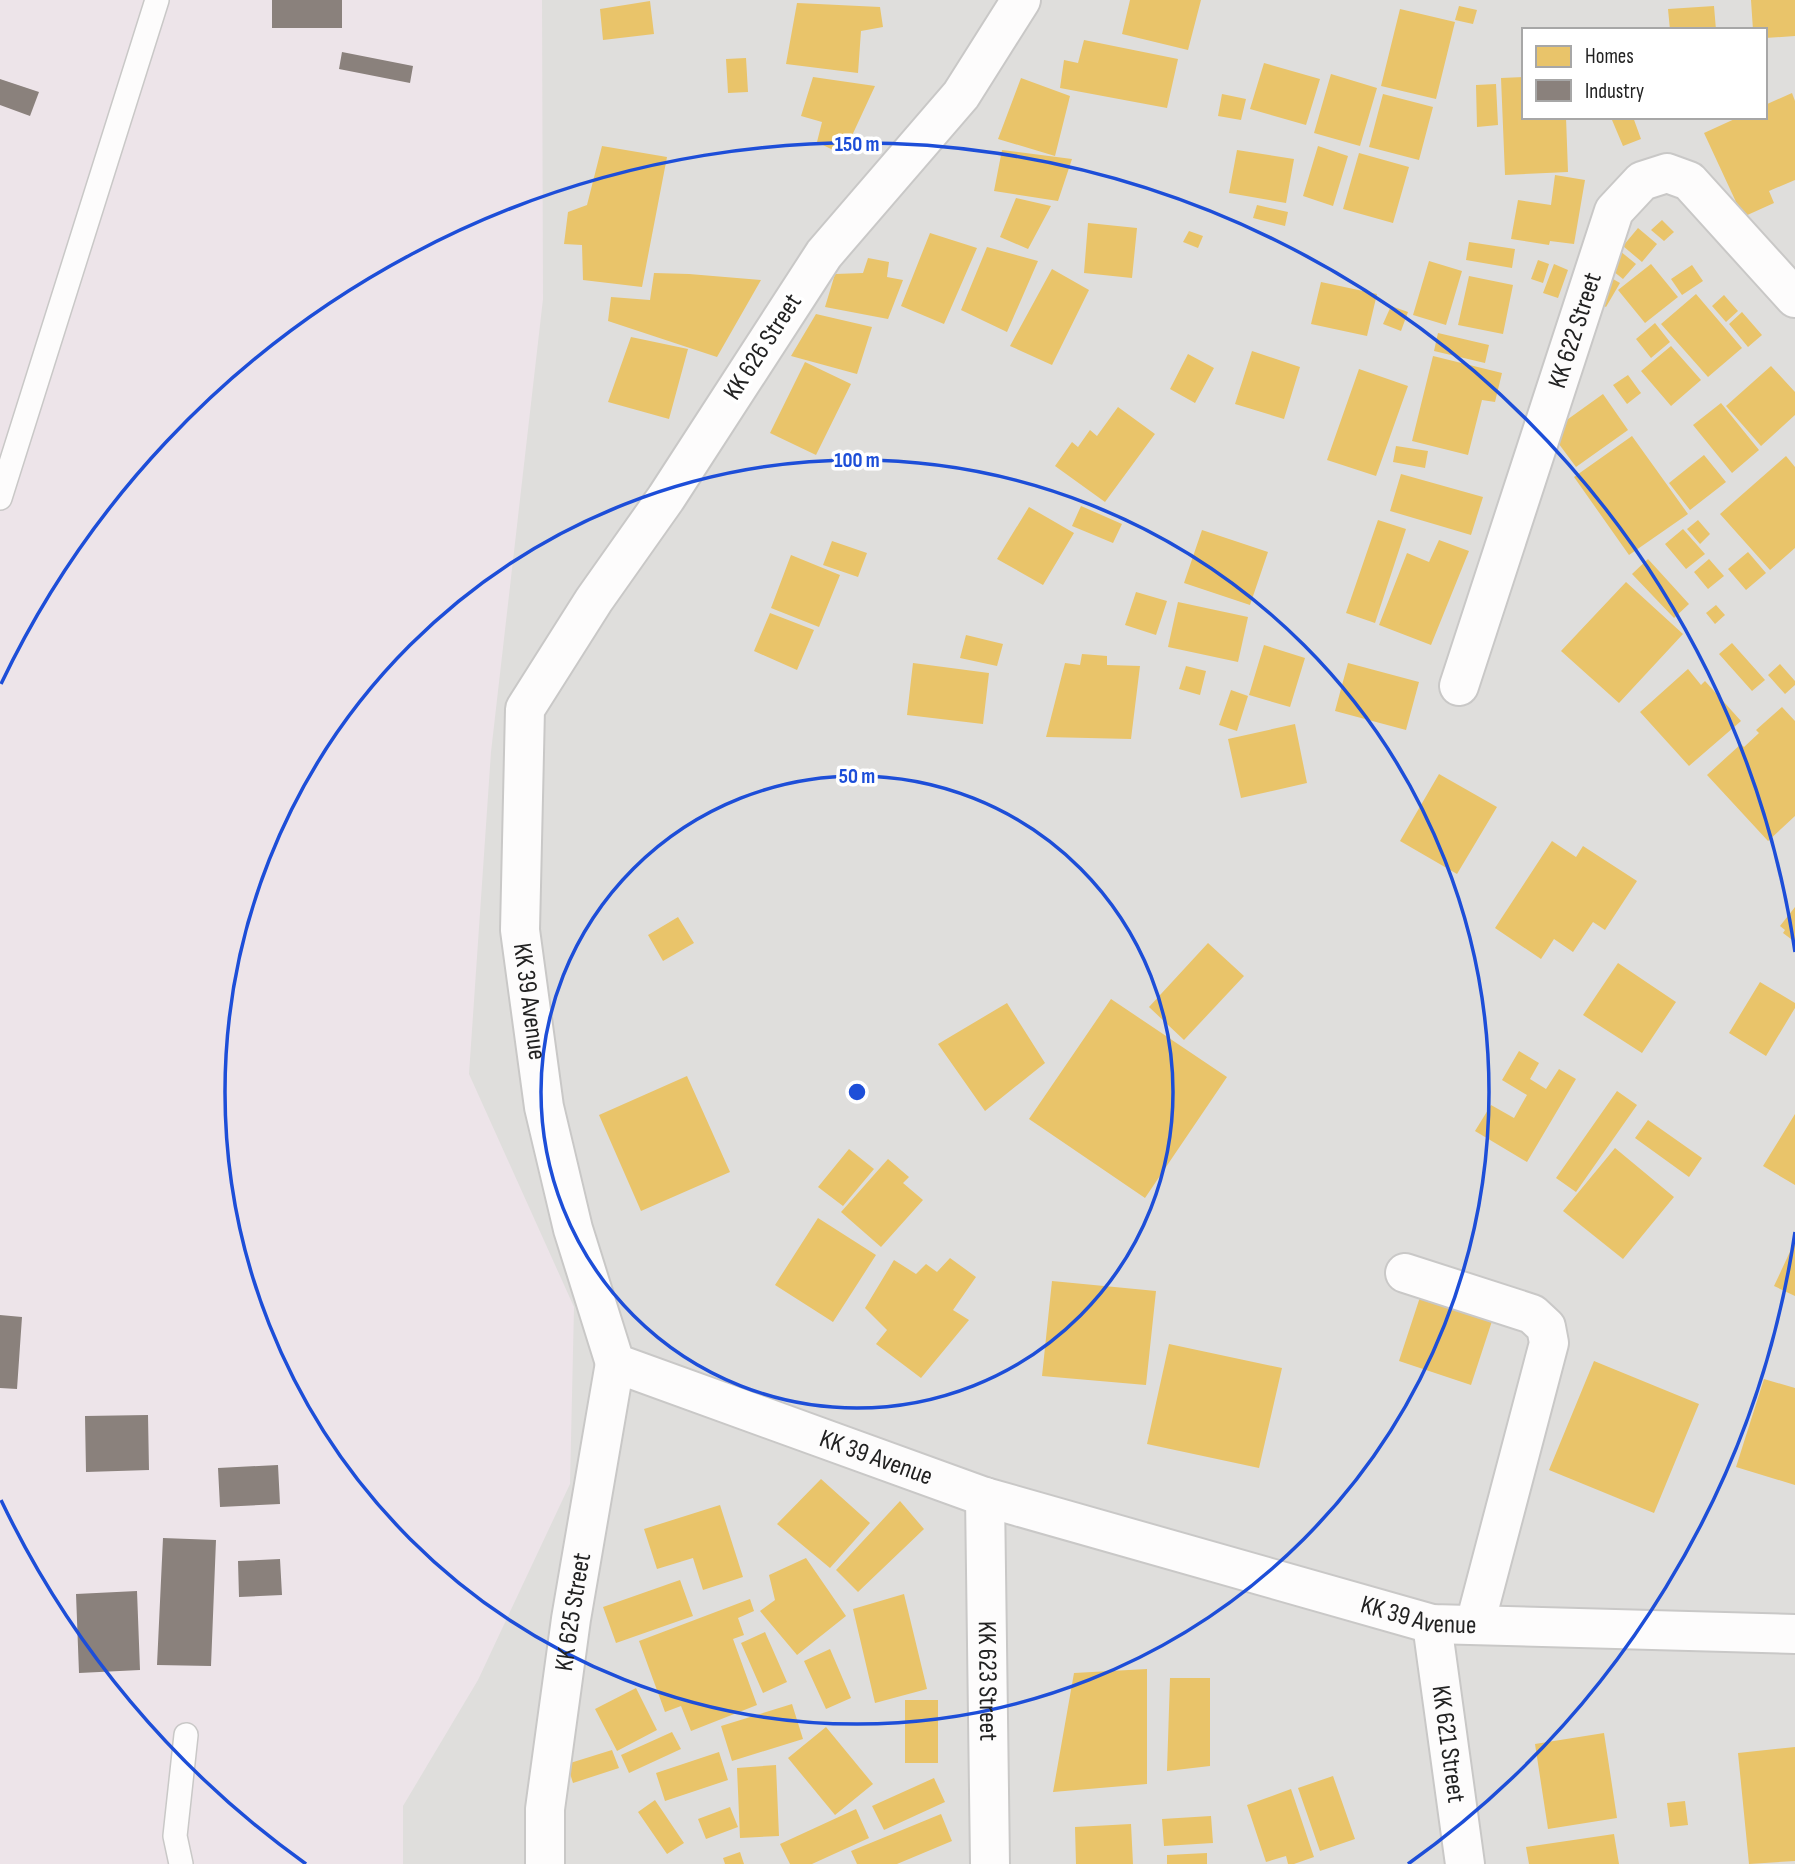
<svg xmlns="http://www.w3.org/2000/svg" width="1795" height="1864" font-family="'Sofia Sans Condensed',sans-serif">
<style>
.residential{fill:#dfdedc;fill-rule:evenodd}
.industrial{fill:#ede4e9}
.homes{fill:#e9c46a}
.industry{fill:#8a817c}
.lines{fill:none;stroke-linecap:round;stroke-linejoin:round}
.lane-casing{stroke:#c9c8c7;stroke-width:26}
.street-casing{stroke:#c9c8c7;stroke-width:42}
.lane{stroke:#fdfcfc;stroke-width:23}
.street{stroke:#fdfcfc;stroke-width:38}
.ring{fill:none;stroke:#1d4ed8;stroke-width:3.5}
.labels{text-anchor:middle;dominant-baseline:central;stroke-width:7;stroke-linejoin:round;paint-order:stroke}
.street-label{font-size:26px;fill:#222;stroke:#fff}
.centre{fill:#1d4ed8;stroke:#fff;stroke-width:3.5}
.ring-label{font-size:21px;text-anchor:middle;font-weight:bold;fill:#1d4ed8;stroke:#fff;stroke-width:7;stroke-linejoin:round;paint-order:stroke}
</style>
<rect width="100%" height="100%" fill="#f0eeeb"/>
<!-- residential -->
<path class="residential" d="M0 0H1795V1864H0ZM1524 30H1765V117H1524Z"/>
<!-- industrial -->
<path class="industrial" d="M0 0H542L543 299 491 752 469 1074 574 1307 570 1484 478 1680 403 1806V1864H0Z"/>
<!-- homes -->
<path class="homes" d="M1130 0H1201L1188 50 1122 34Z
M1751 0H1795V36L1765 38V30H1753Z
M650 1 654 34 603 40 600 9Z
M797 3 880 7 883 27 861 31 858 73 786 64Z
M1459 6 1477 10 1473 24 1455 20Z
M1714 6 1716 30H1670L1668 9Z
M1400 9 1455 22 1436 99 1381 86Z
M1084 40 1178 59 1167 108 1060 88 1064 60 1078 63Z
M746 58 748 92 728 93 726 59Z
M1264 63 1320 79 1306 125 1250 109Z
M1331 74 1377 88 1360 146 1314 133Z
M813 77 875 86 843 155 817 142 822 122 801 116Z
M1524 77V117H1566L1568 172 1505 175 1501 78Z
M1021 78 1070 96 1055 156 998 139Z
M1496 84 1498 125 1477 127 1476 85Z
M1792 93 1795 101V180L1769 191 1774 203 1743 217 1704 133 1739 117H1765V105Z
M1222 94 1246 99 1241 120 1218 116Z
M1383 94 1433 107 1419 160 1369 147Z
M1620 117H1633L1641 139 1623 146 1612 120Z
M602 146 667 157 642 287 583 280 582 245 564 244 568 212 587 205Z
M1318 146 1348 156 1333 206 1303 196Z
M1002 150 1072 159 1058 201 994 191Z
M1237 150 1294 159 1286 203 1229 193Z
M1359 153 1409 167 1393 223 1343 209Z
M1555 175 1585 180 1574 244 1550 241 1549 245 1511 239 1518 200 1551 205Z
M1016 198 1051 206 1028 249 1000 237Z
M1257 205 1288 212 1285 226 1253 218Z
M1662 220 1674 232 1664 241 1651 230Z
M1088 223 1137 228 1132 278 1084 273Z
M1638 228 1657 244 1642 262 1623 246Z
M1189 231 1203 236 1198 248 1183 242Z
M930 233 977 248 944 324 901 306Z
M1469 242 1515 249 1512 268 1466 260Z
M987 247 1038 261 1007 332 961 310Z
M1620 251 1636 264 1623 279 1608 267Z
M868 258 889 262 887 277 903 280 888 319 825 307 835 274 863 273Z
M1538 260 1549 264 1543 283 1531 279Z
M1429 261 1462 271 1446 325 1413 315Z
M1554 264 1568 270 1558 298 1543 293Z
M1651 264 1678 297 1645 323 1618 290Z
M1692 265 1703 281 1682 295 1671 279Z
M1052 269 1089 290 1052 365 1010 346Z
M654 273 689 274 761 280 717 357 608 321 611 297 650 300Z
M1606 275 1620 283 1606 307 1592 299Z
M1469 276 1513 285 1503 334 1458 325Z
M1321 282 1377 294 1367 336 1311 324Z
M1696 294 1742 348 1708 377 1661 324Z
M1724 295 1738 311 1726 322 1712 306Z
M1391 306 1408 312 1401 331 1383 324Z
M1742 312 1762 335 1748 347 1729 324Z
M816 314 872 327 857 374 791 356Z
M1655 323 1670 342 1651 358 1636 339Z
M1438 333 1489 345 1485 363 1434 351Z
M631 337 688 349 669 419 608 402Z
M1671 346 1701 380 1671 406 1641 371Z
M1252 351 1300 367 1284 419 1235 404Z
M1188 354 1214 368 1195 403 1170 389Z
M1433 356 1502 373 1495 402 1482 400 1468 455 1412 441Z
M805 362 851 384 816 455 770 433Z
M1771 366 1795 392V415L1761 446 1726 406Z
M1359 369 1408 386 1376 476 1327 460Z
M1628 375 1641 393 1627 404 1613 385Z
M1603 394 1628 430 1576 467 1550 432Z
M1721 403 1759 450 1732 473 1693 425Z
M1118 407 1155 434 1105 502 1055 466 1072 442 1078 447 1090 430 1097 436Z
M1632 436 1688 514 1629 555 1574 477Z
M1396 446 1428 451 1425 468 1393 462Z
M1704 455 1726 482 1690 510 1669 483Z
M1786 456 1795 467V548L1770 570 1720 514Z
M1401 474 1483 497 1471 535 1390 511Z
M1081 506 1122 524 1113 543 1072 526Z
M1029 507 1074 533 1043 585 997 559Z
M1378 520 1406 529 1375 623 1346 613Z
M1698 520 1710 534 1700 544 1687 529Z
M1683 529 1705 554 1686 569 1665 544Z
M1202 530 1268 552 1250 605 1184 583Z
M1439 540 1469 551 1431 645 1379 625 1407 553 1429 562Z
M832 541 867 553 858 577 823 565Z
M1748 552 1766 573 1746 590 1728 569Z
M791 555 840 575 819 627 771 608Z
M1648 559 1689 604 1674 618 1632 574Z
M1709 559 1724 576 1708 589 1694 572Z
M1626 582 1683 634 1619 703 1561 651Z
M1136 592 1167 601 1156 635 1125 625Z
M1178 602 1248 617 1238 662 1168 647Z
M1716 605 1725 615 1715 624 1706 613Z
M770 613 814 630 797 670 754 651Z
M966 635 1003 644 997 666 960 658Z
M1732 643 1765 680 1752 691 1719 654Z
M1264 645 1305 658 1290 707 1249 695Z
M1082 654 1107 656V665L1140 666 1131 739 1046 737 1065 663 1080 665Z
M913 663 989 673 983 724 907 715Z
M1348 663 1419 682 1406 730 1335 711Z
M1780 664 1795 681V685L1785 694 1768 675Z
M1186 666 1206 671 1200 695 1179 689Z
M1688 669 1701 685 1705 681 1741 721 1689 766 1640 712Z
M1231 690 1248 696 1237 731 1219 725Z
M1782 707 1795 721V816L1768 841 1707 775 1741 744 1744 747 1759 733 1756 730Z
M1295 724 1307 783 1241 798 1228 739Z
M1439 774 1497 807 1457 874 1400 841Z
M1552 841 1576 857 1583 846 1637 881 1605 930 1593 922 1573 952 1554 939 1541 959 1495 928Z
M1795 907V942L1783 933 1785 930 1780 926Z
M678 917 694 943 663 961 648 935Z
M1208 943 1244 976 1184 1040 1149 1007Z
M1618 963 1676 1002 1642 1053 1583 1015Z
M1760 982 1795 1003V1008L1766 1056 1729 1033Z
M1111 999 1227 1077 1145 1198 1029 1119Z
M1007 1003 1045 1063 985 1111 938 1044Z
M1519 1051 1539 1063 1530 1079 1546 1089 1559 1069 1576 1079 1527 1162 1475 1131 1491 1105 1514 1118 1527 1095 1502 1080Z
M687 1076 730 1172 641 1211 599 1115Z
M1617 1091 1637 1105 1576 1192 1556 1178Z
M1795 1114V1185L1763 1166Z
M1648 1120 1702 1158 1689 1177 1635 1138Z
M1615 1148 1674 1197 1623 1259 1563 1211Z
M849 1149 874 1169 843 1206 818 1187Z
M888 1159 909 1177 903 1183 923 1200 881 1247 841 1212Z
M818 1218 876 1255 833 1322 775 1285Z
M1795 1241V1296L1774 1286Z
M950 1258 976 1277 953 1310 969 1320 921 1378 876 1344 887 1330 865 1308 894 1260 916 1274 926 1264 937 1272Z
M1052 1281 1156 1291 1146 1385 1042 1376Z
M1423 1288 1495 1312 1471 1385 1399 1361Z
M1169 1344 1282 1368 1259 1468 1147 1444Z
M1594 1361 1699 1404 1654 1513 1549 1470Z
M1764 1379 1795 1388V1485L1736 1467Z
M821 1479 870 1523 830 1568 777 1524Z
M900 1501 924 1529 858 1592 836 1570Z
M720 1505 743 1577 703 1590 693 1558 657 1569 644 1529Z
M806 1558 846 1616 797 1655 760 1611 775 1600 769 1575Z
M680 1580 693 1616 616 1643 603 1607Z
M904 1594 927 1689 875 1703 853 1609Z
M750 1599 754 1611 738 1618 744 1635 733 1639 757 1705 691 1731 681 1706 665 1712 639 1641Z
M765 1632 787 1682 763 1693 741 1643Z
M830 1649 851 1698 826 1709 804 1661Z
M1147 1669V1784L1053 1792 1074 1673Z
M1170 1678H1210V1766L1167 1771Z
M636 1688 657 1730 617 1751 595 1709Z
M905 1700H938V1763H905Z
M792 1704 803 1739 732 1761 721 1726Z
M826 1727 873 1784 835 1815 788 1758Z
M672 1732 681 1749 629 1773 621 1755Z
M1604 1733 1617 1818 1548 1829 1535 1744Z
M1795 1747V1861L1749 1864 1738 1753Z
M612 1750 619 1768 573 1783 567 1764Z
M719 1752 728 1780 665 1801 656 1773Z
M776 1765 779 1836 740 1838 737 1768Z
M1333 1776 1355 1839 1320 1851 1298 1788Z
M934 1778 945 1802 884 1830 872 1806Z
M1291 1789 1314 1857 1294 1864H1288L1286 1856 1266 1862 1247 1805Z
M655 1800 684 1843 667 1854 638 1812Z
M1685 1801 1688 1825 1670 1827 1667 1803Z
M730 1807 738 1827 706 1839 698 1819Z
M856 1809 869 1838 812 1864H790L780 1844Z
M941 1814 952 1841 897 1864H857L851 1851Z
M1211 1816 1213 1843 1164 1846 1162 1819Z
M1131 1824 1133 1864H1076L1075 1827Z
M1614 1834 1619 1864H1529L1526 1847Z
M740 1852 744 1864H725L723 1858Z
M1207 1853V1864H1167V1855Z"/>
<!-- industry -->
<path class="industry" d="M272 0H342V28H272Z
M342 52 413 66 410 83 339 69Z
M0 79 39 92 30 116 0 105Z
M0 1315 22 1317 17 1389 0 1388Z
M148 1415 149 1470 86 1472 85 1416Z
M278 1465 280 1504 220 1507 218 1468Z
M163 1538 216 1540 211 1666 157 1665Z
M280 1559 282 1595 239 1597 238 1561Z
M137 1591 140 1670 79 1673 76 1594Z"/>
<g class="lines">
<!-- lane casing -->
<g class="lane-casing">
<path id="lane" d="M0 498 157 0
M181 1864 175 1836 186 1735"/>
</g>
<!-- street casing -->
<g class="street-casing">
<g id="street">
<path id="s1" d="M1021 0 961 95 824 254 666 498 594 600 525 709 520 930 544 1107 573 1229 615 1363 985 1497 1432 1624 1795 1634"/>
<path id="s2" d="M1459 686 1614 211 1642 181 1667 173 1689 181 1795 298"/>
<path d="M1405 1273 1532 1314 1546 1327 1549 1343 1475 1624"/>
<path id="s3" d="M985 1497 990 1864"/>
<path id="s4" d="M1432 1624 1465 1864"/>
<path id="s5" d="M545 1864V1809L571 1619 615 1363"/>
</g>
</g>
<!-- lane -->
<use href="#lane" class="lane"/>
<!-- street -->
<use href="#street" class="street"/>
</g>
<!-- distance rings -->
<g class="ring">
<circle cx="857" cy="1092" r="316"/>
<circle cx="857" cy="1092" r="632"/>
<path d="M1795 1232A948 948 0 0 1 1408 1864M306 1864A948 948 0 0 1 1 1500M1 684A948 948 0 0 1 1795 952"/>
</g>
<g class="labels">
<!-- street labels -->
<g class="street-label">
<text stroke="none"><textPath href="#s2" startOffset="374">KK 622 Street</textPath></text>
<text transform="translate(763 347) rotate(-57)">KK 626 Street</text>
<text stroke="none"><textPath href="#s1" startOffset="1160">KK 39 Avenue</textPath></text>
<text stroke="none"><textPath href="#s1" startOffset="1810">KK 39 Avenue</textPath></text>
<text stroke="none"><textPath href="#s1" startOffset="2376">KK 39 Avenue</textPath></text>
<text stroke="none"><textPath href="#s5" startOffset="254">KK 625 Street</textPath></text>
<text stroke="none"><textPath href="#s3" startOffset="184">KK 623 Street</textPath></text>
<text stroke="none"><textPath href="#s4" startOffset="121">KK 621 Street</textPath></text>
</g>
</g>
<circle cx="857" cy="1092" r="10" class="centre"/>
<g class="ring-label">
<text x="857" y="151">150 m</text>
<text x="857" y="467">100 m</text>
<text x="857" y="783">50 m</text>
</g>
<!-- legend -->
<rect x="1522" y="28" width="245" height="91" fill="#ffffff" stroke="#a7a7a7" stroke-width="2"/>
<rect x="1536" y="46" width="35" height="21" fill="#e9c46a" stroke="#a7a7a7" stroke-width="2"/>
<text x="1585" y="63" font-size="21" fill="#222222">Homes</text>
<rect x="1536" y="80" width="35" height="21" fill="#8a817c" stroke="#a7a7a7" stroke-width="2"/>
<text x="1585" y="98" font-size="21" fill="#222222">Industry</text>
</svg>
